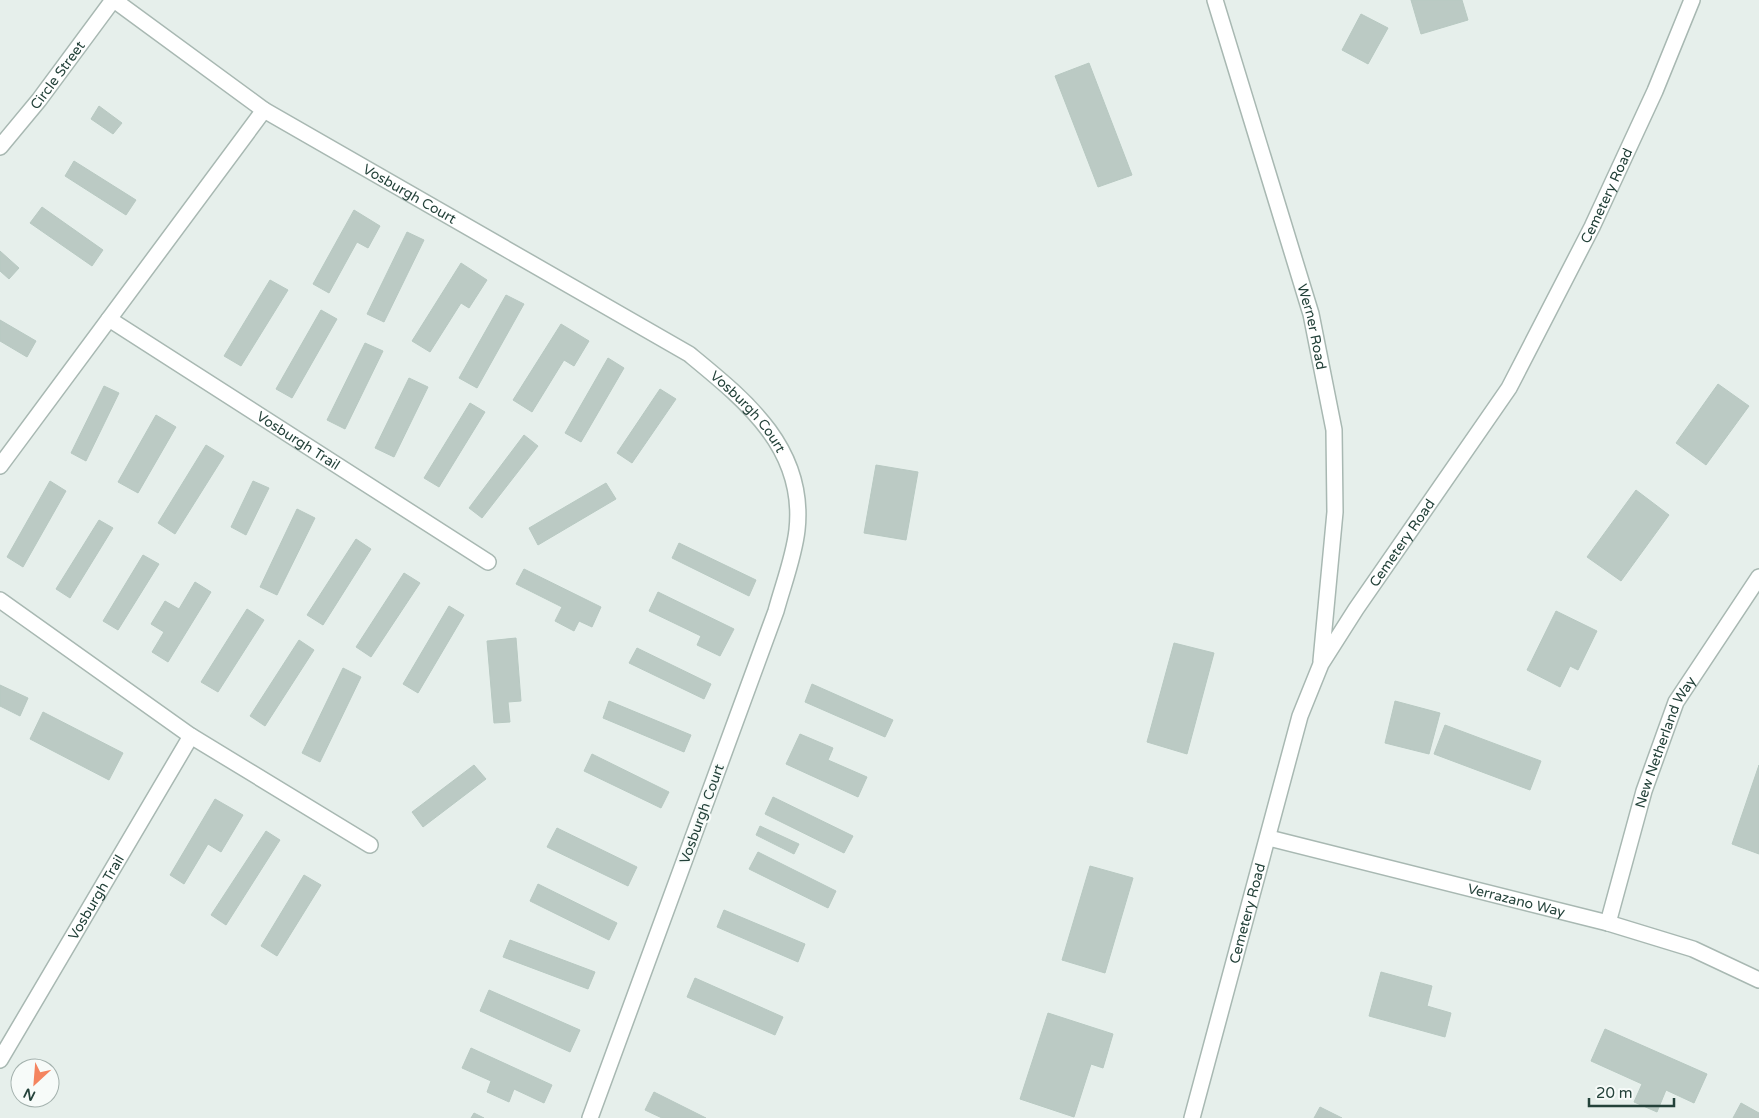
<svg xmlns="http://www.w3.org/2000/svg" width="1759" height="1118" font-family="'Varela Round',sans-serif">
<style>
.building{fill:#bbcac4;stroke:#b8c9c2}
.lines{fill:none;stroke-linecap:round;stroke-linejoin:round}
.minor-casing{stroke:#a8b8b2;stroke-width:18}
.tertiary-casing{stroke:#a8b8b2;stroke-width:18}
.minor{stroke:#fff;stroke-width:15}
.tertiary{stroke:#fff;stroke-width:15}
.labels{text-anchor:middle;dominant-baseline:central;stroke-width:4.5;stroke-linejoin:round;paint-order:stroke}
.street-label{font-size:14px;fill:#24423a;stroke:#f7fbf9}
</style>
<rect width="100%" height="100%" fill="#e6efeb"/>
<!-- building -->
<path class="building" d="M1411 0H1462L1468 20 1421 34Z
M1361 14 1388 28 1368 64 1342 50Z
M1089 63 1132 175 1098 187 1055 76Z
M99 106 122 123 113 134 91 119Z
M74 161 136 200 126 215 65 176Z
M42 207 103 250 92 266 30 223Z
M354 210 380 226 368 248 357 242 329 293 313 284Z
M407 232 424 240 384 322 367 314Z
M0 251 19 268 9 279 0 271Z
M461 263 487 280 469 308 461 303 430 352 412 341Z
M270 280 288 290 241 366 224 356Z
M506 295 524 304 477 388 459 378Z
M321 310 337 319 292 398 276 389Z
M0 320 36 341 27 357 0 341Z
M561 324 589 341 574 366 564 360 532 412 513 400Z
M365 343 383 351 345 429 327 420Z
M608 358 624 368 581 442 565 433Z
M409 378 428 387 394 457 375 448Z
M1718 384 1749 406 1706 465 1676 443Z
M104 386 119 393 86 461 71 453Z
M660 389 676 399 632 463 617 453Z
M470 403 485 412 439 487 424 478Z
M156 415 176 427 138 493 118 482Z
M524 435 538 446 482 518 469 508Z
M206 445 224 456 175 534 158 523Z
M876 465 918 472 906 540 864 533Z
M50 481 66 491 23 567 7 557Z
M253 481 269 488 246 535 231 527Z
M606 483 616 499 538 545 529 528Z
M1636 490 1669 515 1621 581 1587 557Z
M297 509 315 518 277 595 260 587Z
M99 520 113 528 70 598 56 589Z
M356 539 371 549 323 625 307 615Z
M679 543 756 580 749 596 672 558Z
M143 555 159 564 118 630 103 621Z
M524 569 601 607 592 627 579 621 574 631 555 621 562 607 516 584Z
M404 573 420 583 371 657 356 647Z
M195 582 211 592 168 662 152 652 164 632 151 624 165 601 179 609Z
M658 592 734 629 720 656 697 645 701 636 649 611Z
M449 606 464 615 418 693 403 684Z
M247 609 264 620 218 692 201 682Z
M1556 611 1597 631 1578 670 1570 666 1560 687 1527 670Z
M516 638 521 701 508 702 510 722 494 723 487 641Z
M299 640 314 650 265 726 250 716Z
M1174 643 1214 653 1187 754 1147 742Z
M637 648 711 684 704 699 629 663Z
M343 668 361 677 320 762 302 753Z
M812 684 893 720 885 737 805 702Z
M0 685 28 698 20 716 0 706Z
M609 701 691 735 684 752 603 718Z
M1395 701 1440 713 1429 754 1385 743Z
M43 712 123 753 109 780 30 739Z
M1445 725 1541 761 1530 790 1434 754Z
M800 734 833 748 828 760 867 777 858 797 786 764Z
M592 754 669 792 661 808 584 771Z
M474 765 486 779 423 827 412 812Z
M1759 765V854L1732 844Z
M773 797 853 836 844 853 765 814Z
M215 799 243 815 221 852 208 844 184 884 170 875Z
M760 826 799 844 794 854 756 835Z
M557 828 637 867 628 886 547 847Z
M266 831 280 840 226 925 211 915Z
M758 852 836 891 828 908 749 869Z
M1090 866 1133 878 1105 973 1062 960Z
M304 875 321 885 277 956 261 946Z
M538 884 617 923 609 940 530 901Z
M724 910 805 944 798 962 717 927Z
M510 940 595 972 588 989 503 957Z
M1381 972 1432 986 1427 1006 1451 1013 1445 1037 1369 1016Z
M695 978 783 1017 775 1035 687 997Z
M489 990 580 1030 570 1052 480 1011Z
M1048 1013 1113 1034 1103 1068 1091 1064 1074 1117 1020 1099Z
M1605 1029 1707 1074 1694 1103 1666 1090 1657 1112 1634 1102 1642 1084 1591 1061Z
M471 1048 552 1085 544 1103 514 1089 509 1102 487 1092 491 1081 462 1068Z
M654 1092 706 1118H662L645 1110Z
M1741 1103 1759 1113V1118H1733Z
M1320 1107 1342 1118H1314Z
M474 1113 484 1118H471Z"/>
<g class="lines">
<!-- minor casing -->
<g class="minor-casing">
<g id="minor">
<path id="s1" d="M114 0 264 110 689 354C745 400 806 448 797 530 794 557 783 585 776 611L590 1118"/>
<path id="s2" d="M0 147 39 100 113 0"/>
<path id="s3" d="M109 319 488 562"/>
<path d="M0 466 264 110"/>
<path d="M0 600 191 736 370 845"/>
<path id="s4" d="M1269 838 1608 923 1693 949 1759 980"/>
<path id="s5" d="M1608 923 1644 791 1676 702 1759 577"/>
<path id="s6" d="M0 1060 191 736"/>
</g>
</g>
<!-- tertiary casing -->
<g class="tertiary-casing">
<g id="tertiary">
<path id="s7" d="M1215 0 1311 314 1334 430 1335 512 1321 661"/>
<path id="s8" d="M1192 1118 1300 716 1321 664 1356 609 1509 388 1592 227 1655 91 1692 0"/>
</g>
</g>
<!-- minor -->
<use href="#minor" class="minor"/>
<!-- tertiary -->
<use href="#tertiary" class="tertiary"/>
</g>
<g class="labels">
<!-- street labels -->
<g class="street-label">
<text stroke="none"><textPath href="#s2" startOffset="92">Circle Street</textPath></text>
<text stroke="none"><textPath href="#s1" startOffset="354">Vosburgh Court</textPath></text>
<text stroke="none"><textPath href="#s8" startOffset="1022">Cemetery Road</textPath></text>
<text stroke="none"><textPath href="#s7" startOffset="341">Werner Road</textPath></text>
<text stroke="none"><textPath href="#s1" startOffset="759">Vosburgh Court</textPath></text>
<text stroke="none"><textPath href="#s3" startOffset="225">Vosburgh Trail</textPath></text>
<text stroke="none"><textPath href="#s8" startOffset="618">Cemetery Road</textPath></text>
<text stroke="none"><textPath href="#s5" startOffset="190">New Netherland Way</textPath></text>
<text transform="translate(702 814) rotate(-70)">Vosburgh Court</text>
<text stroke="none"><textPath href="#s6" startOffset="189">Vosburgh Trail</textPath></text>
<text stroke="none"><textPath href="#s4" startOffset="255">Verrazano Way</textPath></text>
<text stroke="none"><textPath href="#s8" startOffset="212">Cemetery Road</textPath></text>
</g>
</g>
<!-- north arrow -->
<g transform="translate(35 1083) rotate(206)"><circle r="24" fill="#f7fbf9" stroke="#a3b1ad"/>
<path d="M0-4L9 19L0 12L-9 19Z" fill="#f4845f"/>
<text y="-8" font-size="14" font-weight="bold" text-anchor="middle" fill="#24423a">N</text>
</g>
<!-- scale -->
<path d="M1589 1098v8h85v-8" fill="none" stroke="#24423a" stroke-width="2.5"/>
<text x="1596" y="1098" font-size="15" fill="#24423a" stroke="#f7fbf9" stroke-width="4" paint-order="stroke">20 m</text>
</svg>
